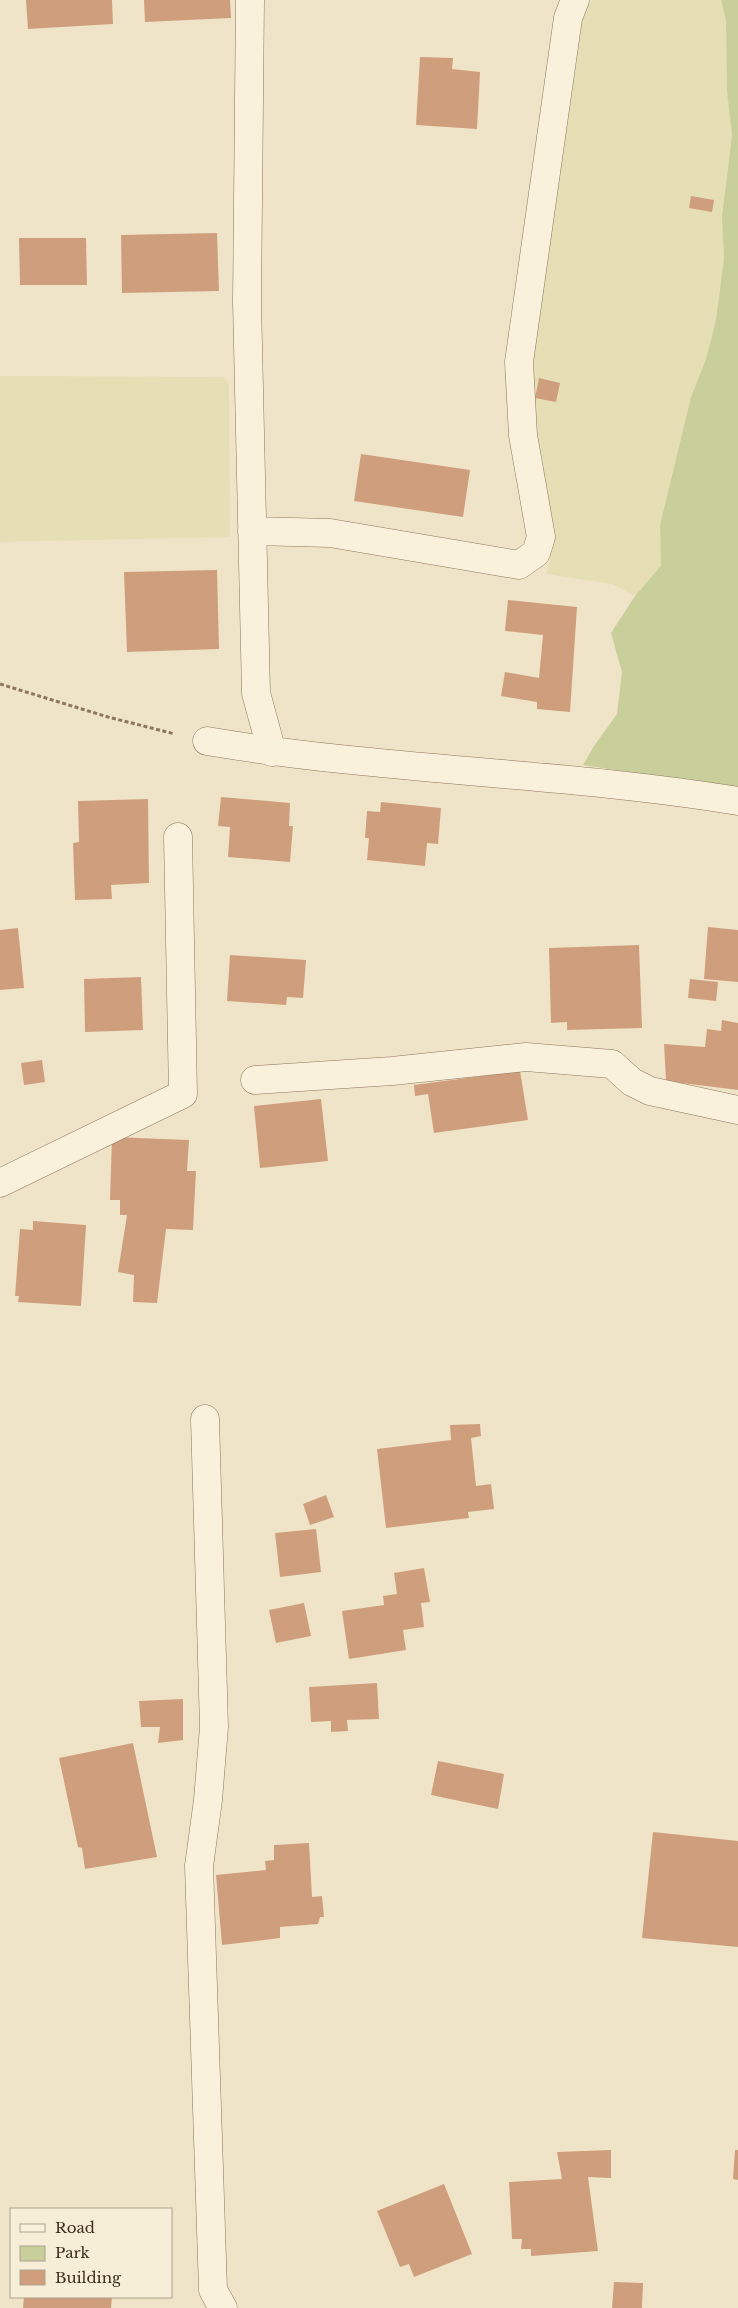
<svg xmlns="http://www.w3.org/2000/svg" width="738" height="2308" font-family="'Libre Baskerville',serif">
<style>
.farmland{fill:#e6deb5}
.green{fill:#c9cf9b}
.building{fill:#cf9f7d}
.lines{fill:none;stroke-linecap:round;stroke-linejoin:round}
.minor-casing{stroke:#8d765c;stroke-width:29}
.path{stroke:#8d765c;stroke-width:3;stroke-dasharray:4 2.5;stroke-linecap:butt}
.minor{stroke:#faf1dc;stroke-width:28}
</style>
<rect width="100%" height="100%" fill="#f0e4c8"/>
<!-- farmland -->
<path class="farmland" d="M593 0H721L726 20 727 92 732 134 722 217 724 258 716 320 706 359 691 397 660 525 661 566 635 596 612 584 546 574 553 548 536 471 527 365 559 176 580 29 588 4Z
M0 376 223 377 229 384 230 537 0 542Z"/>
<!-- green -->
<path class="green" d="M721 0H738V789L583 765 594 746 617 714 622 672 611 633 635 596 661 566 660 525 691 397 706 359 716 320 724 258 722 217 732 135 727 92 726 20Z"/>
<!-- building -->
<path class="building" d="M26 0H112L113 24 28 29Z
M144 0H230L231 18 145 22Z
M420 57 453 58 452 69 480 72 477 129 416 125Z
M691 196 714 200 712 212 689 208Z
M217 233 219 291 122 293 121 235Z
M19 238H86L87 285H20Z
M539 378 560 383 556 402 535 398Z
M361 454 470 470 463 517 354 501Z
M217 570 219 649 127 652 124 572Z
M508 600 577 607 570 712 537 709V702L501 696 505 672 539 678 543 635 505 631Z
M221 797 290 803 289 826H293L290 862 228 857 230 827 218 826Z
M148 799 149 883 111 885 112 899 75 900 73 843 79 842 78 801Z
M381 802 441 808 438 844 427 843 425 866 367 860 369 838H365L367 811 380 812Z
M708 927 738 930V982L704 979Z
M18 928 24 988 0 990V930Z
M639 945 642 1028 567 1030V1022L551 1023 549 948Z
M230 955 306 960 303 998 287 997 286 1005 227 1001Z
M141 977 143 1030 85 1032 84 979Z
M690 979 718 982 716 1001 688 998Z
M722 1020 738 1023V1090L666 1081 664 1044 705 1047 707 1029 721 1031Z
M42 1060 45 1082 24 1085 21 1063Z
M520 1071 528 1120 434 1133 428 1094 415 1096 414 1085Z
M321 1099 328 1161 260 1168 254 1106Z
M112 1137 189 1140 187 1171H196L193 1230 166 1229 157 1303 133 1302 134 1275 118 1272 127 1215H120V1200H110Z
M33 1221 86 1225 81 1306 18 1302 19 1296H15L20 1229 33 1230Z
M480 1424 481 1436 471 1438 476 1486 491 1484 494 1509 468 1512 469 1518 386 1528 377 1449 451 1440 450 1425Z
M326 1495 334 1517 310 1525 303 1504Z
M316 1529 321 1572 280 1577 275 1533Z
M424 1568 430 1602 421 1603 424 1627 403 1630 406 1650 349 1659 342 1611 384 1605 383 1596 397 1594 394 1573Z
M304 1603 311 1636 276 1643 269 1610Z
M377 1683 379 1719 347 1720 348 1731 331 1732V1721L311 1722 309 1687Z
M183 1699V1740L158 1743 160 1727H141L139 1701Z
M133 1743 157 1857 85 1869 82 1848 78 1847 59 1758Z
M438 1761 504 1774 498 1809 431 1795Z
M653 1832 738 1841V1947L642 1938Z
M309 1843 312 1897 322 1896 324 1917H320L318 1924 280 1927V1938L222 1945 216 1875 266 1870 265 1861 274 1860V1845Z
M611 2150V2178L588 2177 598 2251 531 2256V2249H521L522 2239H512L509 2182 562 2179 557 2152Z
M735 2150H738V2180L733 2179Z
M444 2184 472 2254 414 2277 409 2264 400 2267 377 2211Z
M614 2282 643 2283 642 2308H612Z
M24 2297H112L111 2308H23Z"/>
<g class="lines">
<!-- minor casing -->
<g class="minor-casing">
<path id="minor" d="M250 0 247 302 256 693 272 752
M252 531 330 533 519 565 536 553 541 537 523 435 519 362 568 18 575 0
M207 741C383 771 562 772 738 801
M255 1080 392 1071 526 1057 612 1064 632 1082 650 1091 738 1110
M0 1183 183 1094 178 837
M205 1419 214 1727 208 1800 199 1866 213 2290 223 2308"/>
</g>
<!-- path -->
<path class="path" d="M0 684 108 717 175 734"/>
<!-- minor -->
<use href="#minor" class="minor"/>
</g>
<!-- legend -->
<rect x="10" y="2208" width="162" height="90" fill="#f7eed8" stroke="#ada18e"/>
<rect x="20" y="2224" width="25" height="8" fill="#faf1dc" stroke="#ada18e"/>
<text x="55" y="2233" font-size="15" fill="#3d2e20">Road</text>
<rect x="20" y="2246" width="25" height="15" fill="#c9cf9b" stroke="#ada18e"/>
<text x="55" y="2258" font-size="15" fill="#3d2e20">Park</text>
<rect x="20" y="2270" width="25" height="15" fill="#cf9f7d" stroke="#ada18e"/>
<text x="55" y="2283" font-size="15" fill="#3d2e20">Building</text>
</svg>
